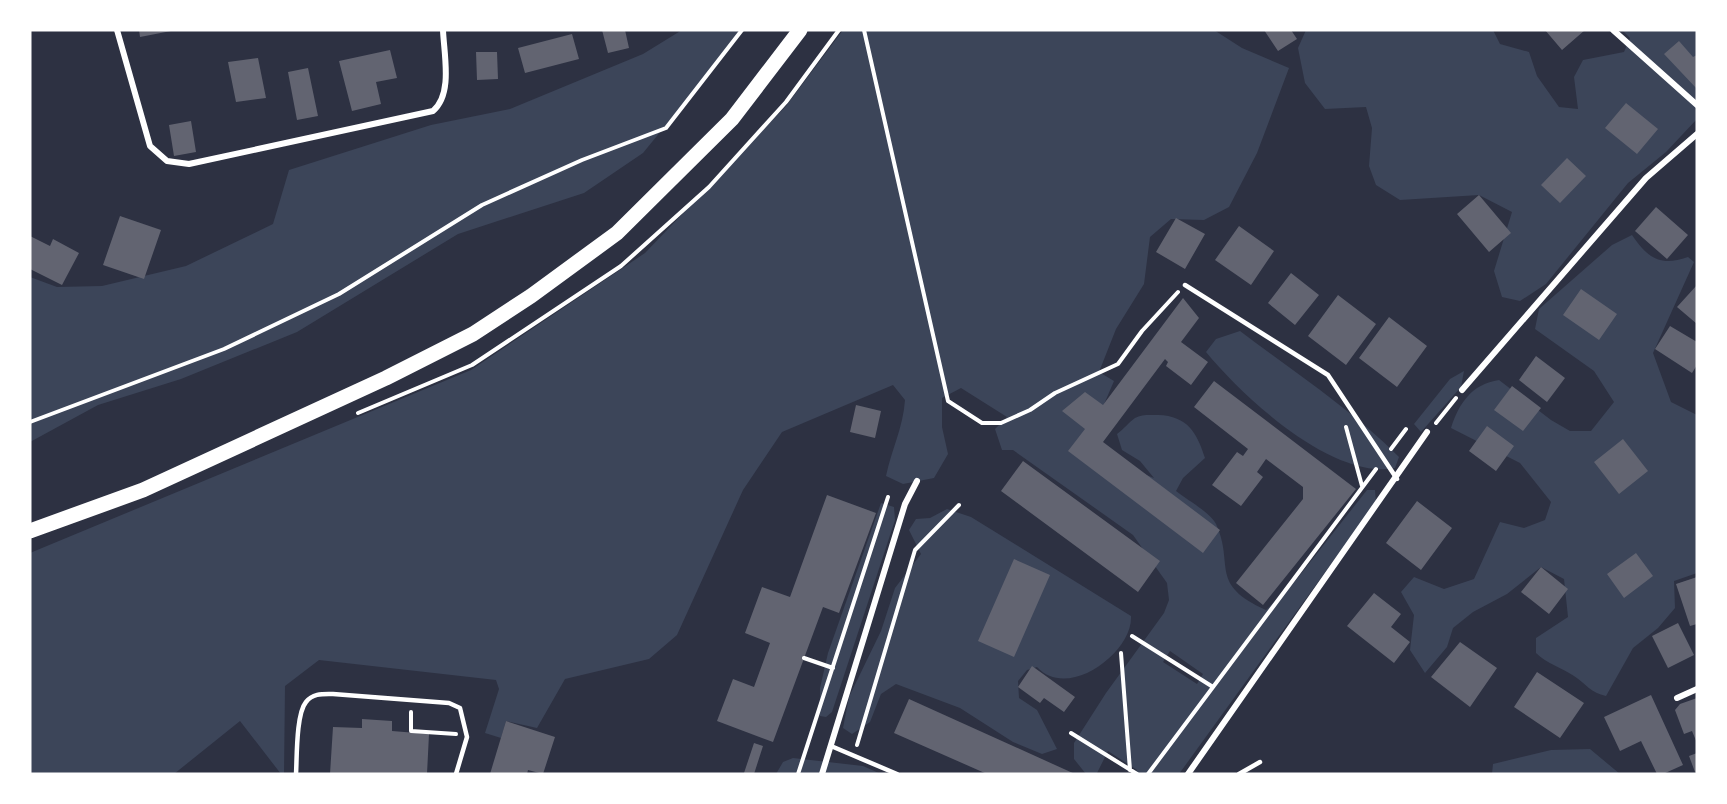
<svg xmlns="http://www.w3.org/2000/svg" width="1727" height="804" font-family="'IBM Plex Sans',sans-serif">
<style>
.green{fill:#3c4559;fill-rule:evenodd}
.building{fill:#626471}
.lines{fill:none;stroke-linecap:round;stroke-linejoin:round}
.path{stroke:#fff;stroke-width:4}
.service{stroke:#fff;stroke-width:4.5}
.minor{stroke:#fff;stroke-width:6}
.primary{stroke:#fff;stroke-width:15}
</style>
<rect width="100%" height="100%" fill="#2d3142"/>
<!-- green -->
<path class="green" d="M682 30H740L724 54 643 153 584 193 458 234 297 332 181 379 98 405 30 442V277L57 287 102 286 186 266 273 224 289 170 431 125 510 109 643 54Z
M843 30H1214L1242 48 1289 68 1257 153 1229 207 1204 220 1171 219 1150 237 1144 284 1116 329 1099 372 1114 381 1093 430 1100 457 1154 478 1140 461 1122 450 1117 434C1124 429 1129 422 1135 418 1142 414 1150 415 1158 415 1188 416 1197 433 1205 458L1183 478 1176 491C1187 500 1210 512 1216 524 1235 565 1208 584 1266 610L1296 580 1367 490H1375L1376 502 1179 774H1134L1137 770 1108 751 1097 773 1086 774 1074 759V743L1106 693 1164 613 1169 600 1167 583 1133 535 1013 450H1002L995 429 1007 417 961 388 942 398V427L948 454 934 478 903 484 886 476C892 448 903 428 905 400L893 385 782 432 743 490 677 635 649 659 565 679 537 728 506 721 501 738 485 733 499 689 496 680 319 660 285 686 284 774H281L240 721 174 774H30V553L471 370 645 253 786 106ZM1170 651 1203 674 1197 684 1163 662Z
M1306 30H1493L1500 44 1529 52 1537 76 1559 107 1578 109 1574 77 1583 60 1624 52 1630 38 1622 30H1697V119L1666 152 1628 183 1546 284 1520 301 1502 297 1494 271 1512 212 1479 195 1400 200 1376 185 1369 166 1372 128 1366 107 1325 109 1305 83 1298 48Z
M1632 235C1648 258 1660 267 1688 257L1694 262 1653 353 1671 402 1697 415V573L1674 581 1675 608 1658 628 1633 648 1606 696C1591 693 1586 684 1574 676 1561 667 1547 664 1536 653V638L1568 617 1564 579 1541 567 1507 594 1473 612 1453 628 1447 647 1425 673 1410 650 1414 615 1401 592 1414 577 1444 589 1474 579 1500 522 1524 528 1545 520 1551 502 1520 463 1451 428C1459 403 1472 384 1499 380L1551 420 1570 431H1591L1614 402 1594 371 1535 329 1539 309 1612 245Z
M1240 331C1294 372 1351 409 1399 457L1395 468C1332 480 1243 397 1206 352L1216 339Z
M1464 371 1461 387 1421 432 1414 424 1450 379Z
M881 503 894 507 895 520 832 712 826 717 820 716V688L828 653Z
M947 509 971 517 1131 616C1133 652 1068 701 1037 667L1027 670 1018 681 1019 698 1037 710 1057 749 1042 754 1013 742 960 708 896 684 881 694 870 722 852 734 843 728 849 697 881 631 895 588 921 554 909 530 916 519 930 518Z
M1590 749 1620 774H1492L1493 764 1551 750Z
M793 758 863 766 881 774H776L783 762Z"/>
<!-- building -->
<path class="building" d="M139 30H171V31L140 37Z
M602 30H625L629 48 608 53Z
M1264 30H1291L1297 39 1278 51Z
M1545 30H1585L1562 50Z
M572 34 579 59 525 73 518 48Z
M1679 41 1693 57 1697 55V89L1664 54Z
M390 50 397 78 376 82 381 104 352 111 339 61Z
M476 52H497L498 79 477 80Z
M258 58 266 98 236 102 228 62Z
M308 68 318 116 297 120 288 72Z
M1626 103 1658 129 1637 154 1605 128Z
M191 121 196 152 174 156 169 125Z
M1567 158 1586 176 1560 203 1541 185Z
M1479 195 1511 233 1489 252 1457 214Z
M1656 207 1688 235 1667 259 1635 231Z
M120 216 161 230 144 279 103 265Z
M1176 218 1205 234 1185 269 1156 252Z
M1239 226 1274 251 1251 285 1215 260Z
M30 236 50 246 53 239 79 253 62 285 30 269Z
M1291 273 1319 295 1295 325 1268 303Z
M1697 285V324L1677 307Z
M1581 289 1617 314 1599 340 1563 315Z
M1338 295 1376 324 1346 365 1308 336Z
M1183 298 1199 318 1181 342 1208 362 1191 385 1166 366 1168 362 1165 359 1103 442 1220 530 1203 553 1068 451 1085 429 1062 411 1085 392 1103 405Z
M1389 317 1427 346 1397 387 1359 358Z
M1670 326 1697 342V365L1692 373 1655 349Z
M1536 356 1565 378 1547 402 1519 380Z
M1214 381 1356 489 1263 605 1236 583 1303 499V487L1266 459 1257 472 1263 477 1241 506 1212 485 1237 452 1243 456 1248 449 1194 407Z
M1512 386 1541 408 1523 431 1494 410Z
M856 405 881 411 875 438 850 432Z
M1487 426 1514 446 1496 471 1469 451Z
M1623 439 1648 471 1619 494 1594 462Z
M1023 461 1160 561 1138 592 1001 491Z
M827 495 876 513 839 613 823 607 773 742 717 721 733 679 754 687 770 643 745 633 762 587 790 597Z
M1417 501 1452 528 1421 570 1386 543Z
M1636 553 1653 576 1624 598 1607 574Z
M1014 559 1050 575 1014 657 978 641Z
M1541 567 1568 589 1549 614 1521 592Z
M1697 577V624L1690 626 1676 584Z
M1374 593 1401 614 1391 627 1410 642 1394 663 1347 626Z
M1678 623 1694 655 1668 668 1652 636Z
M1460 642 1497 668 1470 707 1431 677Z
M1032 666 1075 697 1064 712 1044 698 1040 703 1018 687Z
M1537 672 1584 703 1560 738 1514 707Z
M1651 695 1683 765 1663 774H1657L1641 741 1620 751 1604 717Z
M1697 698V743L1692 731 1684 734 1675 710 1680 704Z
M909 699 1075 774H987L894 733Z
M362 719 392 721V731L429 734 427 774H330L333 727 362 728Z
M506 721 555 737 543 774 528 770 527 774H490Z
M754 743 763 746 754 774H748L744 773Z
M1697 753V771L1695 772 1689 756Z"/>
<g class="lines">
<!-- path -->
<path class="path" d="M864 30 948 401 982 423H1001L1030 410 1055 393 1118 364 1142 331 1178 292
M358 413 472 365 621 266 709 187 786 102 839 30
M30 422 224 349 339 294 482 205 582 160 666 128 742 30
M1436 423 1456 398
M1346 427 1362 486
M1391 449 1406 429
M1132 636 1213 687
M1121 653 1130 770
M804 658 833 668
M411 712V731L456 734
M1071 733 1137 774
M857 745 915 550 959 505
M798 774 888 497
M1148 774 1376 469"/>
<!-- service -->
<path class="service" d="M1185 285 1328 375 1397 479
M831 746 897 774
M296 774C297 758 296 714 306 702 313 693 323 694 333 694L449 703 460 708 467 737 456 774
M1239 774 1260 762"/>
<!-- minor -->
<path class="minor" d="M117 30 150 146 167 161 189 164 433 111C453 94 444 55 443 30
M1613 30 1697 105
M1462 390 1646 178 1697 134
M1677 698 1697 689
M822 774 905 504 917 481
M1188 774 1427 432"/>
<!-- primary -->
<path class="primary" d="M30 531 143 490 386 378 473 334 531 296 617 233 732 119 800 30"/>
</g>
<!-- border -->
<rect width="1727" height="804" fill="none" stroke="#ffffff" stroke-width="63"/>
</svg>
